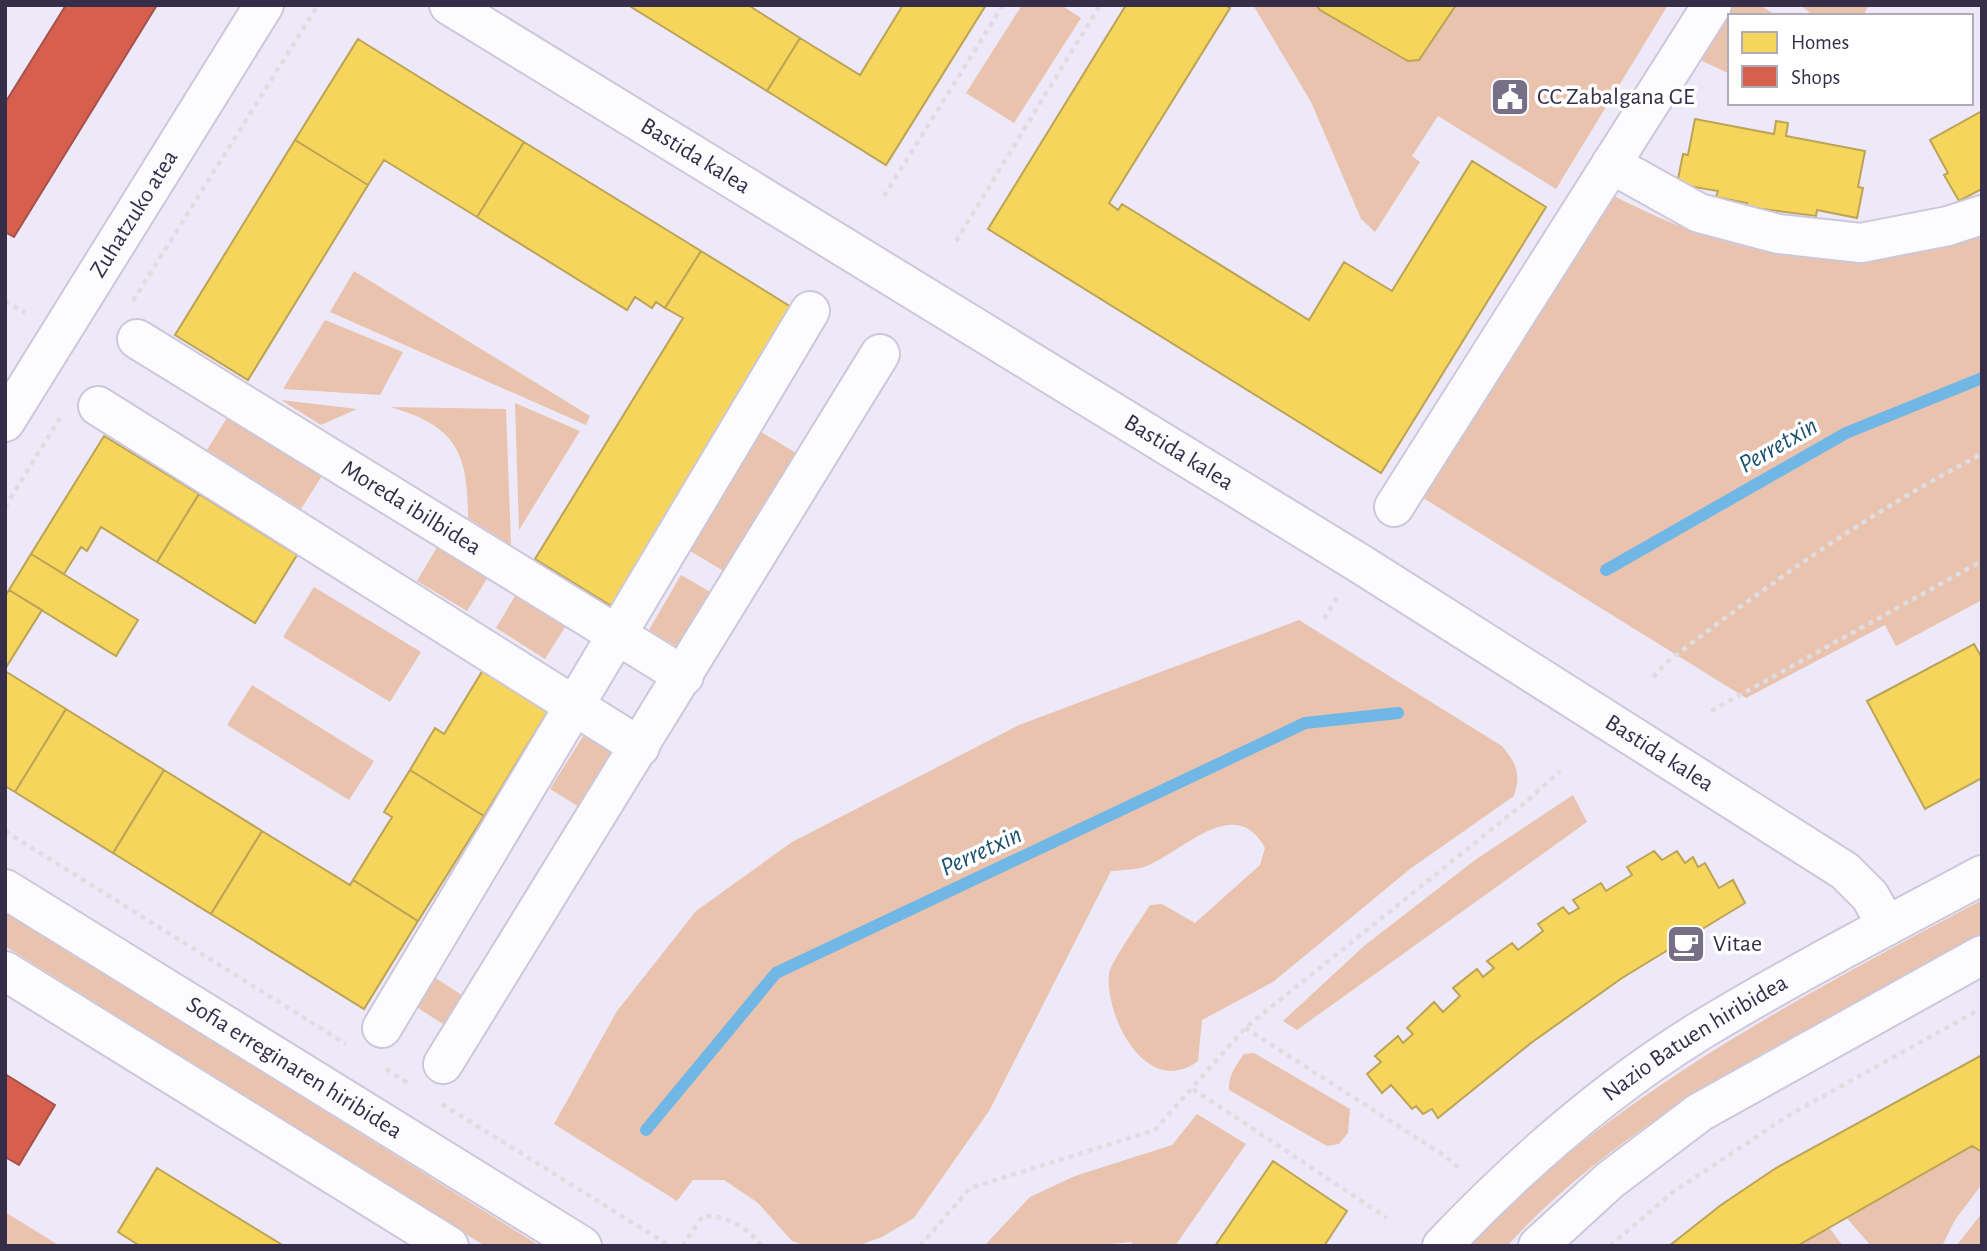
<svg xmlns="http://www.w3.org/2000/svg" width="1987" height="1251" font-family="'Alegreya Sans',sans-serif">
<style>
.green{fill:#e9c3ae}
.homes{fill:#f6d55c;stroke:#bca356;stroke-width:2}
.shops{fill:#d6604d;stroke:#a6514c;stroke-width:2}
.lines{fill:none;stroke-linecap:round;stroke-linejoin:round}
.stream{stroke:#71b7e6;stroke-width:12}
.street-casing{stroke:#cdc7db;stroke-width:42}
.secondary-casing{stroke:#cdc7db;stroke-width:42}
.path{stroke:#dfdde2;stroke-width:4.5;stroke-dasharray:5 5;stroke-linecap:butt}
.street{stroke:#fcfcfe;stroke-width:38}
.secondary{stroke:#fcfcfe;stroke-width:38}
.labels{text-anchor:middle;dominant-baseline:central;stroke-width:7;stroke-linejoin:round;paint-order:stroke}
.poi-label{font-size:24px;fill:#362e48;stroke:#fff;text-anchor:start}
.street-label{font-size:24px;fill:#362e48;stroke:#fff}
.water-label{font-size:26px;font-style:italic;fill:#1b5070;stroke:#fff}
</style>
<rect width="100%" height="100%" fill="#eee9f8"/>
<!-- green -->
<path class="green" d="M1022 5H1061L1081 18 1014 123 966 93Z
M1253 5H1668L1556 189 1438 116 1412 156 1420 162 1375 232 1361 219 1311 102Z
M1728 5H1760L1777 16H1730V74L1696 58Z
M1800 5H1893L1868 7 1863 16H1814Z
M1610 194C1746 264 1834 272 1982 237V600L1896 646 1885 625 1746 698 1420 496Z
M354 271 590 416 586 425 330 312Z
M325 320 403 352 380 395 283 389Z
M281 400 357 409 321 425Z
M515 403 580 431 519 530Z
M390 407 506 409 511 545 468 518C468 452 456 426 390 407Z
M228 416 322 476 301 509 207 450Z
M758 430 806 459 735 578 687 549Z
M437 547 488 577 467 611 417 581Z
M681 575 714 594 681 649 649 630Z
M314 587 421 652 390 702 283 637Z
M515 596 565 627 545 659 496 628Z
M1299 620 1502 746C1517 764 1521 774 1514 796L1410 869 1273 982 1202 1020 1198 1061C1147 1099 1105 1018 1109 974 1110 963 1142 918 1150 905L1162 904 1195 923 1260 865 1265 848C1235 792 1182 853 1144 867 1134 870 1121 870 1111 871L989 1111 914 1218 882 1237 857 1246H806L792 1241 758 1203 724 1180H693L677 1201 554 1124 617 1011 696 911 792 842 1019 725Z
M252 685 374 761 349 800 227 725Z
M585 733 615 752 581 808 550 789Z
M1573 795 1587 822 1297 1030 1283 1021 1364 946 1475 860Z
M1982 900V936C1820 1023 1633 1108 1507 1246H1467C1614 1093 1797 999 1982 900Z
M5 911 540 1246H485L5 946Z
M434 977 465 997 446 1026 415 1006Z
M1254 1053 1350 1109 1348 1133 1339 1144 1327 1146 1229 1090C1228 1076 1236 1065 1244 1054Z
M1197 1114 1246 1144 1175 1246H1133L1131 1242 1093 1246H984L1030 1197 1075 1176 1172 1145Z
M1972 1146 1982 1152V1184L1955 1220 1942 1246H1871L1845 1216Z
M5 1212 60 1246H5Z
M1982 1213V1246H1956Z
M1828 1226 1843 1246H1797Z"/>
<!-- homes -->
<path class="homes" d="M628 5H748L800 38 767 91Z
M903 5H986L886 165 767 91 800 38 860 75Z
M1126 5H1225L1230 8 1109 203 1118 210 1122 204 1309 320 1344 262 1392 291 1472 161 1546 207 1381 473 988 229Z
M1316 5H1456L1419 60 1408 61 1320 10Z
M358 39 524 142 477 217 384 160 368 185 295 140Z
M1982 111V189L1959 201 1944 175 1948 173 1930 140Z
M1695 119 1774 134 1776 121 1788 123 1786 136 1865 151 1858 187 1863 188 1857 218 1817 210 1816 216 1747 207V203L1716 197 1718 191 1677 184 1683 154 1688 155Z
M295 140 368 185 248 380 175 335Z
M524 142 701 251 665 308 656 302 652 308 635 297 627 310 477 217Z
M701 251 796 310 613 607 535 559 683 318 665 308Z
M104 436 199 494 157 562 101 527 87 551 81 547 64 574 31 554Z
M199 494 297 555 255 623 157 562Z
M31 554 138 620 116 656 9 590Z
M9 590 42 610 5 669V596Z
M1974 644 1982 658V778L1925 809 1867 701Z
M483 670 548 711 484 816 410 770 435 728 444 734Z
M5 671 66 709 15 792 5 786Z
M66 709 164 770 113 853 15 792Z
M164 770 262 831 211 914 113 853Z
M410 770 484 816 418 921 353 880 392 817 384 812Z
M262 831 350 885 353 880 418 921 364 1009 211 914Z
M1654 851 1662 860 1677 851 1685 863 1693 857 1698 867 1705 863 1719 888 1733 880 1745 903 1622 978 1531 1043 1438 1118 1432 1109 1423 1114 1416 1106 1412 1109 1391 1085 1382 1093 1367 1074 1381 1062 1375 1056 1398 1036 1403 1043 1413 1034 1407 1028 1434 1002 1443 1012 1460 996 1453 988 1477 969 1483 977 1494 968 1487 961 1512 943 1518 950 1543 931 1538 924 1563 907 1569 914 1579 908 1573 900 1601 883 1606 891 1632 875 1627 867Z
M1982 1055V1152L1972 1146 1797 1246H1669L1721 1205 1776 1168Z
M1273 1161 1347 1211 1324 1246H1215Z
M157 1168 284 1246H140L118 1232Z"/>
<!-- shops -->
<path class="shops" d="M66 5H157L14 237 5 232V103Z
M5 1074 55 1105 19 1165 5 1157Z"/>
<g class="lines">
<!-- stream -->
<path class="stream" d="M1606 570 1846 433 1982 378
M646 1130 776 973 1305 723 1398 713"/>
<!-- street casing -->
<g class="street-casing">
<g id="street">
<path id="s1" d="M449 5 1359 563 1845 871 1870 896 1887 926"/>
<path d="M1611 164 1699 213 1778 234 1861 243 1948 226 1982 215"/>
<path id="s2" d="M137 339 684 676"/>
<path d="M98 406 640 747"/>
<path id="s3" d="M5 422 264 5"/>
<path d="M1394 507 1712 5"/>
<path d="M382 1028 810 311"/>
<path d="M443 1064 880 354"/>
</g>
</g>
<!-- secondary casing -->
<g class="secondary-casing">
<g id="secondary">
<path id="s4" d="M5 889 582 1246"/>
<path d="M5 971 449 1246"/>
<path id="s5" d="M1442 1246C1519 1165 1603 1091 1698 1032 1790 976 1887 926 1982 875"/>
<path d="M1538 1246 1610 1180 1700 1112 1982 955"/>
</g>
</g>
<!-- path -->
<path class="path" d="M884 196 1003 5
M956 241 1100 5
M5 301 25 313
M133 301 318 5
M5 507 60 418
M1324 619 1338 596
M1653 677 1667 662C1767 585 1869 512 1982 454
M1711 711 1982 561
M5 831 346 1044
M1245 1028 1445 1156 1461 1170
M386 1069 408 1083
M1193 1089 1387 1218
M442 1104 670 1246
M682 1246 703 1216C728 1215 746 1227 762 1246
M920 1246 970 1188 1155 1130 1245 1028 1527 801 1560 771
M1610 1246 1673 1192 1791 1114 1982 1008"/>
<!-- street -->
<use href="#street" class="street"/>
<!-- secondary -->
<use href="#secondary" class="secondary"/>
</g>
<!-- icons -->
<defs>
<g id="civic-square" transform="scale(2.0125)"><rect x="-9" y="-9" width="18" height="18" rx="4" fill="#766f86" stroke="#fff"/><path d="M-.6-6.5H3V-4.5H.6V-3L4-1V1h2V6H-6V1h2V-1L-.6-3ZM-1.2 2.5V6h2.4V2.5Z" fill="#fff"/></g>
<g id="cafe-square" transform="scale(2.0125)"><rect x="-9" y="-9" width="18" height="18" rx="4" fill="#766f86" stroke="#fff"/><path d="M-5.5-4.5H6V0H3Q3 3.5 0 3.5H-2.5Q-5.5 3.5-5.5 0ZM3-3.2v2h1.7v-2ZM-6 4.5H4V6H-6Z" fill="#fff"/></g>
</defs>
<g fill-rule="evenodd">
<use href="#civic-square" x="1510" y="97"/>
<use href="#cafe-square" x="1686" y="944"/>
</g>
<g class="labels">
<!-- poi labels -->
<g class="poi-label">
<text x="1537" y="97">CC Zabalgana GE</text>
<text x="1713" y="944">Vitae</text>
</g>
<!-- street labels -->
<g class="street-label">
<text stroke="none"><textPath href="#s1" startOffset="289">Bastida kalea</textPath></text>
<text stroke="none"><textPath href="#s3" startOffset="245">Zuhatzuko atea</textPath></text>
<text stroke="none"><textPath href="#s1" startOffset="856">Bastida kalea</textPath></text>
<text stroke="none"><textPath href="#s2" startOffset="322">Moreda ibilbidea</textPath></text>
<text stroke="none"><textPath href="#s1" startOffset="1423">Bastida kalea</textPath></text>
<text stroke="none"><textPath href="#s5" startOffset="329">Nazio Batuen hiribidea</textPath></text>
<text stroke="none"><textPath href="#s4" startOffset="340">Sofia erreginaren hiribidea</textPath></text>
</g>
<!-- water labels -->
<g class="water-label">
<text transform="translate(1778 445) rotate(-30)">Perretxin</text>
<text transform="translate(981 851) rotate(-25)">Perretxin</text>
</g>
</g>
<!-- border -->
<rect width="1987" height="1251" fill="none" stroke="#362e48" stroke-width="14"/>
<!-- legend -->
<rect x="1728" y="14" width="245" height="91" fill="#ffffff" stroke="#afabb6" stroke-width="2"/>
<rect x="1742" y="32" width="35" height="21" fill="#f6d55c" stroke="#afabb6" stroke-width="2"/>
<text x="1791" y="49" font-size="21" fill="#362e48">Homes</text>
<rect x="1742" y="66" width="35" height="21" fill="#d6604d" stroke="#afabb6" stroke-width="2"/>
<text x="1791" y="84" font-size="21" fill="#362e48">Shops</text>
</svg>
